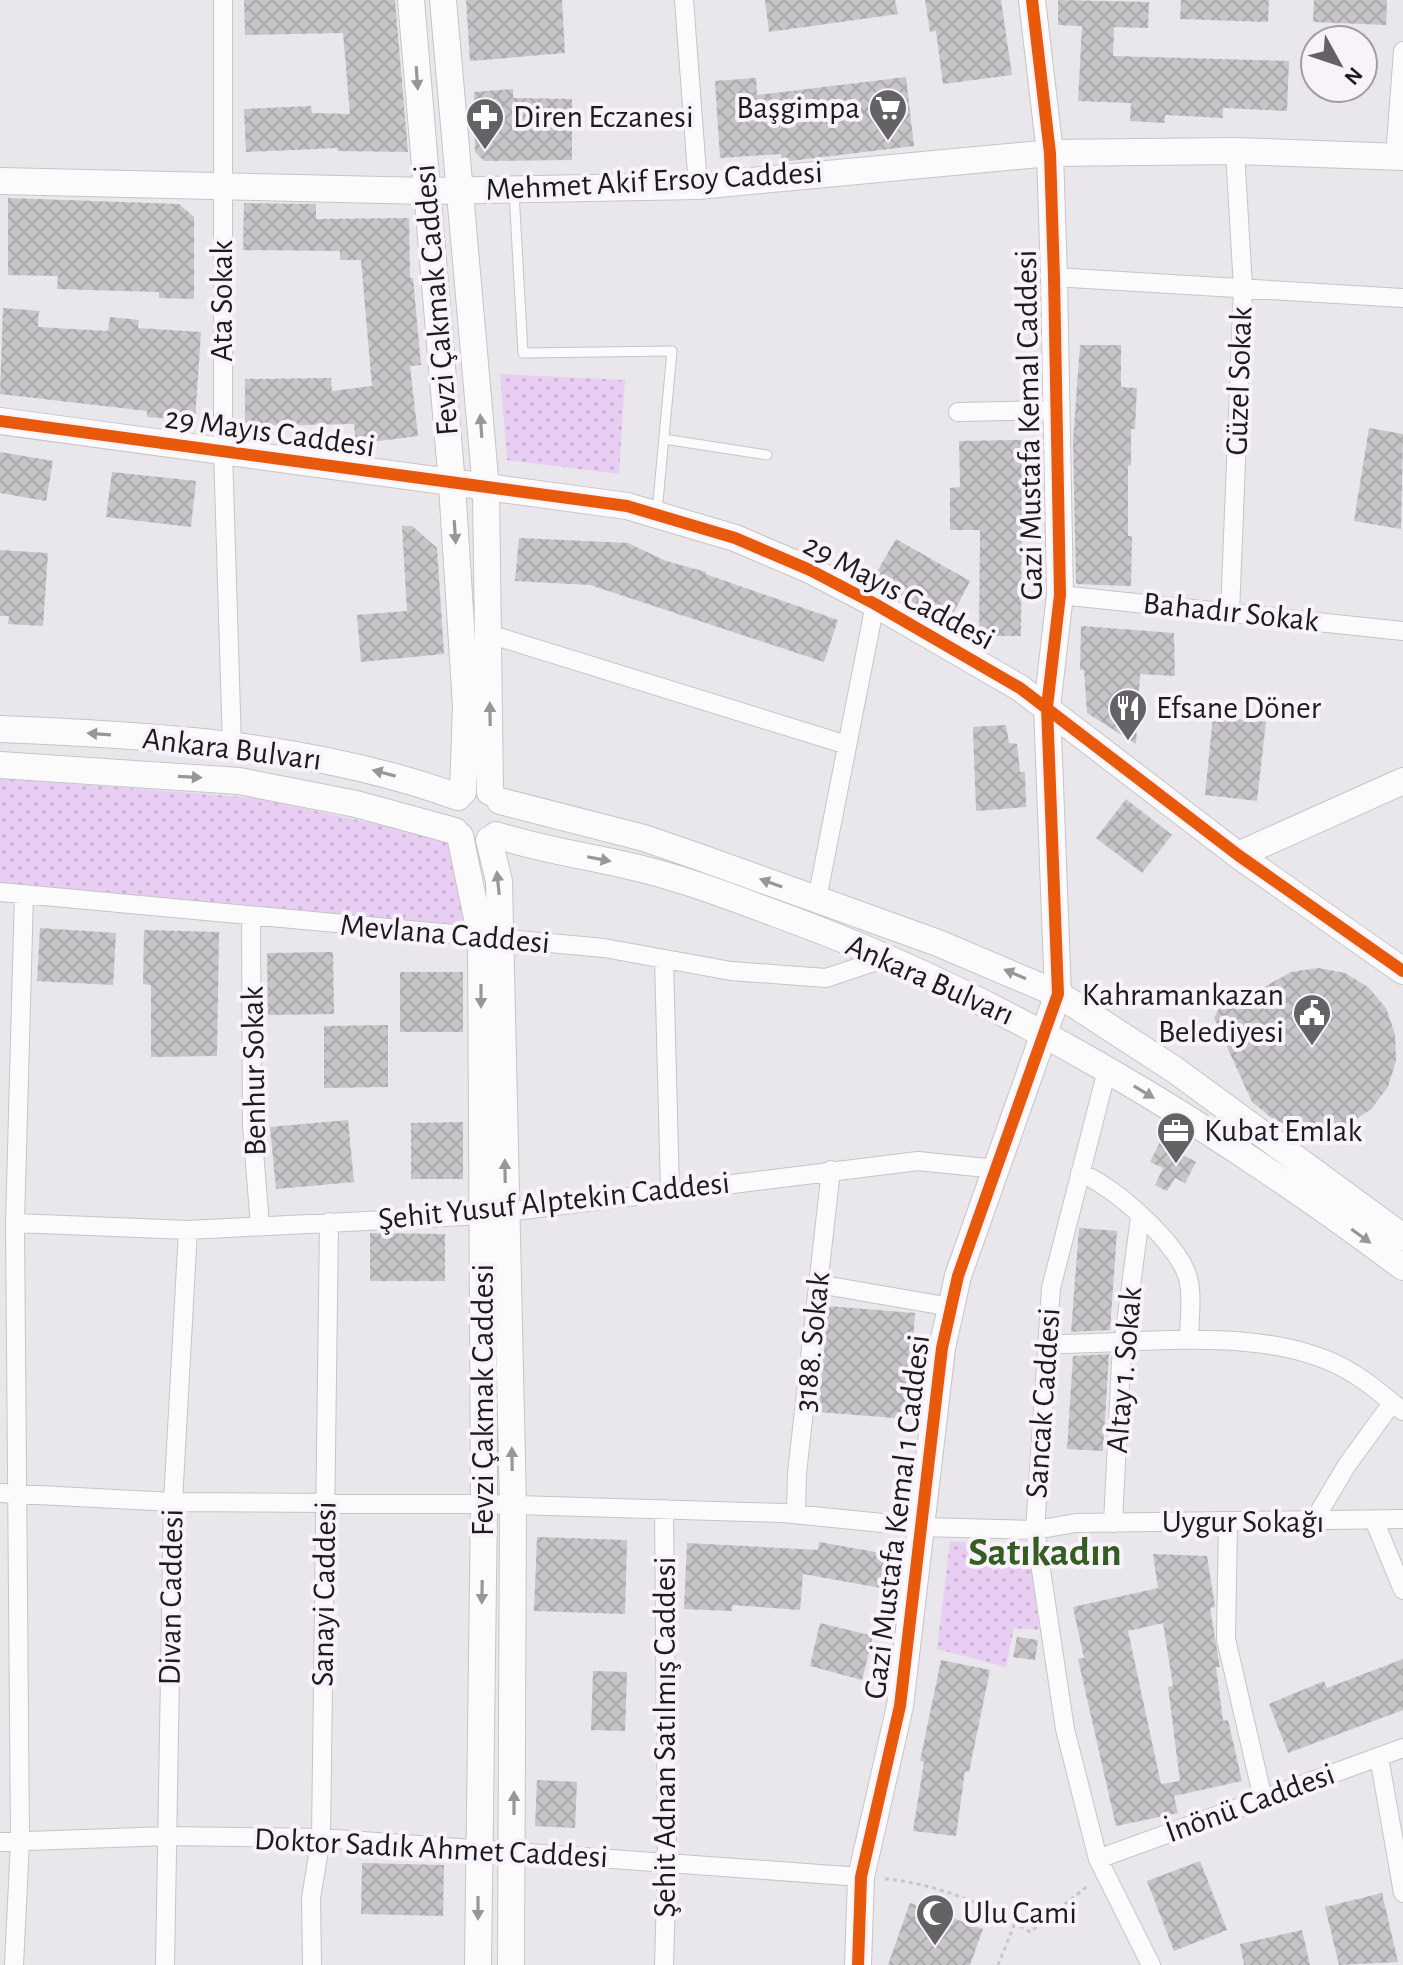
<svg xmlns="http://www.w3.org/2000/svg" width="1403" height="1965" font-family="'Alegreya Sans',sans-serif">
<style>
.grass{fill:url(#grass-dots)}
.building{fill:url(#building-cross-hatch);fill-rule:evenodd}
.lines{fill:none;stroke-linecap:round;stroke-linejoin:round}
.lane-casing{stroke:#c5c4c7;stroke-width:11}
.street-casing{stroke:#c5c4c7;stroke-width:20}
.secondary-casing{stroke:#c5c4c7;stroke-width:28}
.path{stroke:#c7c6c7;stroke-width:3;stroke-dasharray:4 4;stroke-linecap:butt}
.lane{stroke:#fcfbfc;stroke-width:9}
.street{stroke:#fcfbfc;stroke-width:18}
.secondary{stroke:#fcfbfc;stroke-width:26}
.cycleway-casing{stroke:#f8f3fb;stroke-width:17}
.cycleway{stroke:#e8590c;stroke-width:12}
.oneway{fill:#989698}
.labels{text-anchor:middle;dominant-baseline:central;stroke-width:8;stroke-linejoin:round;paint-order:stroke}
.poi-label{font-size:32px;fill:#1d1b1e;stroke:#f8f3fb;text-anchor:start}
.street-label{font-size:32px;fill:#1d1b1e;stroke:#f8f3fb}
.district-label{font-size:40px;font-weight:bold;fill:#365d21;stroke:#f8f3fb}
</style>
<defs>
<pattern id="grass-dots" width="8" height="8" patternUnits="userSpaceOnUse" patternTransform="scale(2)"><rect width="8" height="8" fill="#e8cef3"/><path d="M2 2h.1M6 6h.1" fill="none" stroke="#c7b0d0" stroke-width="1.8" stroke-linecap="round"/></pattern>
<pattern id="building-cross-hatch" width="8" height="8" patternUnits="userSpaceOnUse" patternTransform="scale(2)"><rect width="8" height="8" fill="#c7c5c8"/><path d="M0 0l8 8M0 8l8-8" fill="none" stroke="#aaa9ab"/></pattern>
</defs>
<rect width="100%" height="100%" fill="#eae7ec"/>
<!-- grass -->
<path class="grass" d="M500 374 625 380 619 474 507 460Z
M0 778 255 798 451 840 471 928 0 884Z
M950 1541 1030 1549 1039 1630 1014 1628 1006 1667 937 1649Z"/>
<!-- building -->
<path class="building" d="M244 0H395L408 152 337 151 338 148 246 152 244 109 311 106 312 113 350 114 343 33 245 35Z
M466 0H562L565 53 470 61Z
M765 0H895L898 14 769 32Z
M925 0H1001L1012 75 943 84 936 31 930 32Z
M1058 0 1149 2 1148 28 1114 27 1113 56 1289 61 1287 111 1223 108V118L1165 115V123L1130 121 1131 103 1078 101 1082 26 1058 25Z
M1181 0H1269L1268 22 1180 19Z
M1314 0H1387L1386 25 1313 22Z
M906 77 914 146 782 162 781 154 720 158 715 81 756 78 757 95Z
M513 89V98L572 99V160L484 161 475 152 474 92Z
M8 198 179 204 194 217V299L159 298V292L57 289 58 276 8 275Z
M244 203 316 204V219L409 218 410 278H413L421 365 410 366 418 436 356 444 354 424 245 426V379L331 378 332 391 372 386 361 260H340V251L243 250Z
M3 308 39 311 38 327 108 331 110 317 139 320 138 328 201 332 195 420 147 417V411L0 394Z
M1080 345H1121V387L1137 388 1135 429H1131V466L1128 465V536H1132L1131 586 1076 584 1073 441Z
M1369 428 1403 434 1401 529 1354 521Z
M1022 440 1021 636H979L980 530H950V488L960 487 959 441Z
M0 452 53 461 46 501 0 493Z
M112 472 196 481 191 527 106 517Z
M402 526H412L437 548 444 654 361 662 357 615 407 611Z
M519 538 628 543 666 561 706 572 705 574 838 620 824 662 590 585 515 581Z
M896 539 970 581 949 622 872 580Z
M0 550 48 553 43 626 8 624 9 616H0Z
M1081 626 1174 633 1175 676 1140 674 1136 744 1087 713 1084 670H1080Z
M1213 716 1266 722 1257 801 1205 795Z
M1006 725 1009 743 1017 744 1020 772H1025L1026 807 976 811 973 727Z
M1126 799 1172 835 1142 873 1096 838Z
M40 928 116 933 113 985 37 981Z
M144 930 219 932 217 1056 151 1057V985L143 984Z
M333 952 334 1014 268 1015 267 953Z
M1318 968 1345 973 1368 987 1386 1008 1395 1034 1396 1061 1388 1087 1371 1109 1349 1124 1324 1131 1297 1129 1273 1119 1252 1102 1214 1018 1222 1003 1239 991 1252 994 1291 972Z
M400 972H463V1032H400Z
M388 1025V1087L324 1088V1026Z
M348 1120 354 1182 276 1189 270 1127Z
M463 1122V1179H411V1123Z
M1160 1142 1196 1162 1185 1183 1175 1178 1167 1191 1155 1185 1163 1168 1150 1162Z
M1079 1228 1117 1231 1110 1330 1071 1332Z
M370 1233 445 1234V1281H370Z
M828 1306 915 1313 907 1419 818 1412Z
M1109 1354 1103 1451 1067 1449 1073 1356Z
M537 1537 627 1540 625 1614 534 1611Z
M819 1542 887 1554 881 1588 803 1574 800 1610 732 1605V1611L684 1609 687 1543 818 1550Z
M1153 1554 1207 1556 1215 1607 1210 1608 1220 1667H1216L1223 1721 1228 1720 1242 1781 1174 1796 1178 1813 1116 1826 1078 1659 1084 1658 1073 1607 1158 1588ZM1163 1623 1173 1686 1168 1687 1180 1781 1161 1784 1128 1631Z
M820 1623 873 1636 862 1680 810 1666Z
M1017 1637 1038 1640 1035 1660 1013 1657Z
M1403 1659V1710L1288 1753 1269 1704 1324 1681 1327 1688Z
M941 1660 990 1670 969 1772 965 1771 956 1836 913 1831 924 1762 920 1761Z
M593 1671 627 1672 625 1731 591 1730Z
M537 1780 577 1782 575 1828 535 1826Z
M1200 1861 1227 1930 1174 1951 1147 1881Z
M362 1863 444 1865 443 1916 361 1914Z
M1382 1893 1398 1962 1339 1965 1325 1907Z
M910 1903 983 1929 970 1965H888Z
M1302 1930 1310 1965H1244L1240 1944Z"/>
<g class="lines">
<!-- lane casing -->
<g class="lane-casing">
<path id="lane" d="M514 192 523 353 672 351 657 512
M664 439 767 455"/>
</g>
<!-- street casing -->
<g class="street-casing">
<path id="street" d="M223 0V450L232 746
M684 0 698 186
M1395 157 1403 51
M1054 277 1403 298
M958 412 1054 410
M1060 595 1403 631
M1230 612 1243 288 1235 151
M489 634 847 745
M0 892 604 948 731 971 826 978 886 958
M817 899 875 604
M251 916 252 1126 260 1226
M664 959 670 1192
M1107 1070 1051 1288 1035 1530 1065 1729 1098 1859 1151 1965
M1080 1173C1113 1185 1179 1244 1188 1278 1193 1296 1189 1322 1189 1340
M15 1223 188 1230 483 1215 918 1161 996 1169
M818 1284 951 1307
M1047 1344C1141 1345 1272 1322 1354 1374 1371 1384 1387 1399 1403 1411
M0 1493 173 1502 484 1504 783 1513 922 1527 1035 1530 1076 1523 1403 1519
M664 1509 667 1863 664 1965
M796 1514 797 1473 831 1170
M1374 1520 1403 1590
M1228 1522 1226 1639 1263 1799
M1313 1522 1347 1465 1392 1403
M1113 1523 1121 1362 1140 1217
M1379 1757 1403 1893
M0 1842 168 1836 321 1838 861 1877
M1098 1859 1403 1748
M14 1965 20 1842 15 1223 24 894
M165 1965 173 1502 188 1230
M312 1965 311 1898 321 1838 329 1222"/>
</g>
<!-- secondary casing -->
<g class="secondary-casing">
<path id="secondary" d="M411 0 452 485 466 705 463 792
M443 0 486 489 490 792
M0 181 426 191 698 186 1050 153 1235 151 1403 157
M0 421 627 506 735 538 810 570 875 604 1020 688 1238 855 1403 971
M0 729C154 735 312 744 458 797
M0 765 239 781 356 804 455 831
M500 801 644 838 699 857 938 943 1058 994 1175 1070 1403 1237
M496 835C539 849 581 855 625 865 676 876 726 895 774 913 1002 995 1210 1123 1403 1267
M460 836 481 937 484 1504 478 1965
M489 840 499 881 513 1505 511 1965
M1238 855 1403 781
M858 1965 861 1877 900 1706 942 1348 958 1276 1058 994 1047 707 1060 595 1054 277 1050 153 1032 0"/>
</g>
<!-- path -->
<path class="path" d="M885 1879C935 1883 988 1905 1030 1932L1089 1885
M998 1965 1015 1923"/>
<!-- lane -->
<use href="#lane" class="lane"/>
<!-- street -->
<use href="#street" class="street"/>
<!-- secondary -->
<use href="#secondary" class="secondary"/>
<!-- cycleway casing -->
<g class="cycleway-casing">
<path id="cycleway" d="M0 421 627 506 735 538 810 570 875 604 1020 688 1238 855 1403 971
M858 1965 861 1877 900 1706 942 1348 958 1276 1058 994 1047 707 1060 595 1054 277 1050 153 1032 0"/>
</g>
<!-- cycleway -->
<use href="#cycleway" class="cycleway"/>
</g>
<!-- one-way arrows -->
<defs><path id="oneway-solid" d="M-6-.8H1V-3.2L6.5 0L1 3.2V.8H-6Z" transform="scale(2)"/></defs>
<g class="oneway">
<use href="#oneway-solid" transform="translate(417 78) rotate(86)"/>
<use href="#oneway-solid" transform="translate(481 426) rotate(-94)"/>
<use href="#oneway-solid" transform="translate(455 532) rotate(86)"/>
<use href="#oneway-solid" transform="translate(490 714) rotate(-91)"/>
<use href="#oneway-solid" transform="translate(99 734) rotate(-176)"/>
<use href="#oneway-solid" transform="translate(384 773) rotate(-165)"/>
<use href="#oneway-solid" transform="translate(190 777) rotate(3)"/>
<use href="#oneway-solid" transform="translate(599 859) rotate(11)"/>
<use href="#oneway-solid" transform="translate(498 883) rotate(-96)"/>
<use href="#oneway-solid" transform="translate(771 883) rotate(-160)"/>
<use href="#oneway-solid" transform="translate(1015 974) rotate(-157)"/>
<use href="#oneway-solid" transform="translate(481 996) rotate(90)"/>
<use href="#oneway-solid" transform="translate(1144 1092) rotate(31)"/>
<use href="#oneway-solid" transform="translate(505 1171) rotate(-91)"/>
<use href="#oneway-solid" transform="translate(1361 1236) rotate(36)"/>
<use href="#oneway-solid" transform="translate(512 1459) rotate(-91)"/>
<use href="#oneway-solid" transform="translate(482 1592) rotate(91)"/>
<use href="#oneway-solid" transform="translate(514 1803) rotate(-90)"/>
<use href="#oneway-solid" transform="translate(478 1908) rotate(90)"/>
</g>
<!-- icons -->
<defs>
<g id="supermarket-pin" transform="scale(2)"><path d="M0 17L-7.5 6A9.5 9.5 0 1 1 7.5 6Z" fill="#656266" stroke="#f8f3fb"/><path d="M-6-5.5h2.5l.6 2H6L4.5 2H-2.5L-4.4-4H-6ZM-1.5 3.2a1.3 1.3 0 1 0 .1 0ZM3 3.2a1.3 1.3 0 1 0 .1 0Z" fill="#fff"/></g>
<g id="pharmacy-pin" transform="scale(2)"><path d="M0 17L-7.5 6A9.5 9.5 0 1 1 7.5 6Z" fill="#656266" stroke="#f8f3fb"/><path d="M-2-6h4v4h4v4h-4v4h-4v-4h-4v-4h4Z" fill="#fff"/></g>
<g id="restaurant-pin" transform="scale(2)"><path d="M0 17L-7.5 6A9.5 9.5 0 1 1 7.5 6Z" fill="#656266" stroke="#f8f3fb"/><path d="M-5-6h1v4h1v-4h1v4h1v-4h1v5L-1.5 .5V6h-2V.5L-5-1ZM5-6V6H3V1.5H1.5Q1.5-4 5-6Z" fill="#fff"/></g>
<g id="civic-pin" transform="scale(2)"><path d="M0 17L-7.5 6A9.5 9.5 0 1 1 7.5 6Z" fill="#656266" stroke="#f8f3fb"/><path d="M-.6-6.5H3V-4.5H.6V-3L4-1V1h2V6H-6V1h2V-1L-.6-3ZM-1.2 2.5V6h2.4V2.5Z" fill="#fff"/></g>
<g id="office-pin" transform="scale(2)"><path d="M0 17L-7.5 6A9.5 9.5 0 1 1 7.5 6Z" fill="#656266" stroke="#f8f3fb"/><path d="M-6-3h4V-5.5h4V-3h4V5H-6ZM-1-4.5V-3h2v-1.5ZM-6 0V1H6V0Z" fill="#fff"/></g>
<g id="mosque-pin" transform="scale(2)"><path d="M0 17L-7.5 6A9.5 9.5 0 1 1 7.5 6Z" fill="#656266" stroke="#f8f3fb"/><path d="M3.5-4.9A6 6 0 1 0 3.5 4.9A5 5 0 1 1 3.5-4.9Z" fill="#fff"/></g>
</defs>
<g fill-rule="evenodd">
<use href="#supermarket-pin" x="888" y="108"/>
<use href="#pharmacy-pin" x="485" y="117"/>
<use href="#restaurant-pin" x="1128" y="708"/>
<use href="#civic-pin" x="1312" y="1013"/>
<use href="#office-pin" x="1176" y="1131"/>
<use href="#mosque-pin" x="935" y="1913"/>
</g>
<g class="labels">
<!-- poi labels -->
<g class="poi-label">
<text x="860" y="108" text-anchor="end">Başgimpa</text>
<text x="513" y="117">Diren Eczanesi</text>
<text x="1156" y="708">Efsane Döner</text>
<text x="1284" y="995" text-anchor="end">Kahramankazan<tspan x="1284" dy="37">Belediyesi</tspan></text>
<text x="1204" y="1131">Kubat Emlak</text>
<text x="963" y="1913">Ulu Cami</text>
</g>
<!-- street labels -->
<g class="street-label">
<text transform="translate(654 181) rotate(-3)">Mehmet Akif Ersoy Caddesi</text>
<text transform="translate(436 300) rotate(-95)">Fevzi Çakmak Caddesi</text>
<text transform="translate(222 301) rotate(-90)">Ata Sokak</text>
<text transform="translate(1239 381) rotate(-88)">Güzel Sokak</text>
<text transform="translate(1029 425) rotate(-91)">Gazi Mustafa Kemal Caddesi</text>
<text transform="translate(270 432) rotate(8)">29 Mayıs Caddesi</text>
<text transform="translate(899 592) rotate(28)">29 Mayıs Caddesi</text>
<text transform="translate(1231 612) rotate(6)">Bahadır Sokak</text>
<text transform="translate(232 749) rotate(7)">Ankara Bulvarı</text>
<text transform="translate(445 934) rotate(5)">Mevlana Caddesi</text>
<text transform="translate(930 980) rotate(24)">Ankara Bulvarı</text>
<text transform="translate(254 1071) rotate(-91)">Benhur Sokak</text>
<text transform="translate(554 1201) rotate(-6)">Şehit Yusuf Alptekin Caddesi</text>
<text transform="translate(812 1342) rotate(-84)">3188. Sokak</text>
<text transform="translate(1124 1370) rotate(-85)">Altay 1. Sokak</text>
<text transform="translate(483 1400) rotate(-90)">Fevzi Çakmak Caddesi</text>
<text transform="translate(1043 1403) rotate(-86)">Sancak Caddesi</text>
<text transform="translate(897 1517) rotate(-83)">Gazi Mustafa Kemal 1 Caddesi</text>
<text x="1243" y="1522">Uygur Sokağı</text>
<text transform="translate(324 1594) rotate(-89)">Sanayi Caddesi</text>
<text transform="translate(171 1597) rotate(-89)">Divan Caddesi</text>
<text transform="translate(665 1737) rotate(-90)">Şehit Adnan Satılmış Caddesi</text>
<text transform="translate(1250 1803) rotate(-20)">İnönü Caddesi</text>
<text transform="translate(431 1848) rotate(3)">Doktor Sadık Ahmet Caddesi</text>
</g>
<!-- district labels -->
<g class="district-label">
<text x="1045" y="1553">Satıkadın</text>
</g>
</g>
<!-- north arrow -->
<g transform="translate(1339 64) rotate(130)"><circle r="38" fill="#f8f3fb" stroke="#a09da3" stroke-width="2"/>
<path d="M0-6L14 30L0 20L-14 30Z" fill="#656266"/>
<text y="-12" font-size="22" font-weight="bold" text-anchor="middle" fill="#1d1b1e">N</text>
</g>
</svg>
